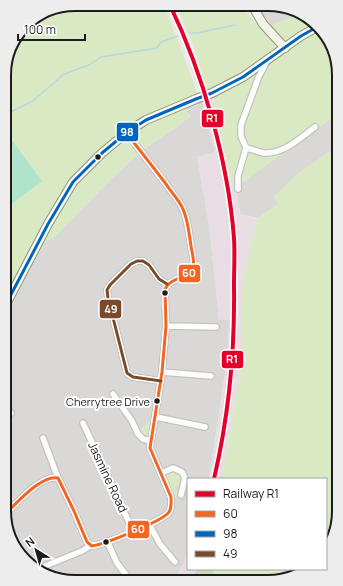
<svg xmlns="http://www.w3.org/2000/svg" width="343" height="586" font-family="Manrope,sans-serif">
<style>
.residential{fill:#dad8d6}
.industrial{fill:#e9dde4}
.grass{fill:#d8e9c3}
.forest{fill:#c6daba}
.pitch{fill:#afe3cc}
.lines{fill:none;stroke-linecap:round;stroke-linejoin:round}
.stream{stroke:#b7d8df;stroke-width:1.5}
.street-casing{stroke:#c3c2c1;stroke-width:8}
.secondary-casing{stroke:#93947d;stroke-width:10}
.street{stroke:#fcfcfb;stroke-width:5.5}
.secondary{stroke:#f3f2e9;stroke-width:8}
.bus-1-casing{stroke:#fff;stroke-width:6}
.bus-2-casing{stroke:#fff;stroke-width:6}
.bus-3-casing{stroke:#fff;stroke-width:6}
.bus-1{stroke:#f26522;stroke-width:3}
.bus-2{stroke:#0065bd;stroke-width:3}
.bus-3{stroke:#7a4b2a;stroke-width:3}
.rail-1-casing{stroke:#fff;stroke-width:7}
.rail-1{stroke:#e4002b;stroke-width:4}
.bus-dot{fill:#1c1c1c;stroke:#fff;stroke-width:1.5}
.labels{text-anchor:middle;dominant-baseline:central;stroke-width:4;stroke-linejoin:round;paint-order:stroke}
.bus-label{font-size:11px;fill:#1c1c1c;stroke:#fff;text-anchor:end}
.street-label{font-size:12px;fill:#1c1c1c;stroke:#fff}
.rim{fill:none;stroke:#1c1c1c;stroke-width:2}
.line-badge{stroke:#fff;stroke-width:1.5}
.badge-label{font-size:11px;text-anchor:middle;font-weight:bold;fill:#fff}
</style>
<rect width="100%" height="100%" fill="#ebe9e5"/>
<!-- residential -->
<path class="residential" d="M257 5H281L301 14 270 26Z
M202 100 215 152 197 157 209 225 219 319 229 320V332L228 353 209 479H188V550L185 561 175 579 66 581 32 567 9 538 4 511V308L36 245 88 203 111 179 147 147 175 128 191 116 187 112V107Z
M331 118 339 127V145L295 176 274 197 278 204 258 218 240 214 236 187Z"/>
<!-- industrial -->
<path class="industrial" d="M213 96 231 186 236 187 240 214 258 219 242 281V350L239 380 222 479H209L228 353 229 320H219L209 225 197 157 215 152 202 100Z
M188 550V569H201L197 579H177L185 561Z"/>
<!-- grass -->
<path class="grass" d="M75 4 164 5 197 92 196 102 187 107V112L191 116 175 128 147 147 111 179 55 237 36 245 4 308V200L9 206 42 181 4 131 5 66 28 22Z
M176 5H239L255 22 270 26 301 14 311 19 334 48 339 75V117L337 115 236 187H231L213 96 206 88 194 47Z
M339 145V516L326 550V479H222L239 380 242 350V281L258 218 278 204 274 197 295 176Z
M151 420 150 425 152 429 150 436 144 438 139 431 140 429Z
M174 471 183 475 181 484 177 486 175 489 178 492 179 496 175 499 166 477 170 472Z
M211 569H305L295 577 218 578Z"/>
<!-- forest -->
<path class="forest" d="M198 569H211L218 578 190 579Z"/>
<!-- pitch -->
<path class="pitch" d="M5 131 42 181 9 206 4 200Z"/>
<g class="lines">
<!-- stream -->
<path class="stream" d="M189 33H197L235 25
M5 114 17 109 33 101 64 74 89 65 101 57 157 48 161 42 178 36"/>
<!-- street casing -->
<g class="street-casing">
<path id="street" d="M246 148C252 149 258 152 264 153 284 154 300 138 315 127
M238 189V176L246 148 241 136V125L259 76 267 61
M166 326 216 327
M162 372 211 376
M161 381 133 377 127 373 108 298 107 290 110 285 131 264 137 261H143L149 265 159 279 167 284
M113 394 132 421 138 434 143 439 151 441
M4 412 11 413
M156 417 205 427
M83 423 133 531
M43 438 58 478
M161 473 173 468 182 472 185 478 181 495
M5 514C17 503 42 474 58 478L74 511 87 542 92 546C105 544 163 521 169 512 172 508 171 501 171 497L150 448 162 372 166 326 165 289C171 276 190 279 193 268 195 261 192 253 191 246 189 234 188 218 182 207 178 199 171 192 166 184 153 167 140 150 126 133
M149 524 160 544 175 562
M107 541 117 563 130 580
M45 566 82 551 87 548 89 544"/>
</g>
<!-- secondary casing -->
<g class="secondary-casing">
<path id="secondary" d="M252 5 263 24 285 48
M4 308 48 224 73 182 102 153 126 133 146 120 196 99 212 93 243 77 301 36 317 27"/>
</g>
<!-- street -->
<use href="#street" class="street"/>
<!-- secondary -->
<use href="#secondary" class="secondary"/>
<!-- bus-1 casing -->
<g class="bus-1-casing">
<path id="bus-1" d="M5 514C17 503 42 474 58 478L74 511 87 542 92 546C105 544 163 521 169 512 172 508 171 501 171 497L150 448 162 372 166 326 165 289C171 276 190 279 193 268 195 261 192 253 191 246 189 234 188 218 182 207 178 199 171 192 166 184 153 167 140 150 126 133"/>
</g>
<!-- bus-2 casing -->
<g class="bus-2-casing">
<path id="bus-2" d="M4 308 48 224 73 182 102 153 126 133 146 120 196 99 212 93 243 77 301 36 317 27"/>
</g>
<!-- bus-3 casing -->
<g class="bus-3-casing">
<path id="bus-3" d="M161 381 133 377 127 373 108 298 107 290 110 285 131 264 137 261H143L149 265 159 279 167 284"/>
</g>
<!-- bus-1 -->
<use href="#bus-1" class="bus-1"/>
<!-- bus-2 -->
<use href="#bus-2" class="bus-2"/>
<!-- bus-3 -->
<use href="#bus-3" class="bus-3"/>
<!-- rail-1 casing -->
<g class="rail-1-casing">
<path id="rail-1" d="M170 5C203 74 228 161 234 238 235 254 234 270 234 286 235 352 229 415 214 479"/>
</g>
<!-- rail-1 -->
<use href="#rail-1" class="rail-1"/>
</g>
<!-- markers -->
<g class="bus-dot">
<circle cx="98" cy="157" r="3.5"/>
<circle cx="165" cy="293" r="3.5"/>
<circle cx="157" cy="401" r="3.5"/>
<circle cx="106" cy="542" r="3.5"/>
</g>
<g class="labels">
<!-- bus labels -->
<g class="bus-label">
<text x="150" y="401">Cherrytree Drive</text>
</g>
<!-- street labels -->
<g class="street-label">
<text transform="translate(108 477) rotate(65)">Jasmine Road</text>
</g>
</g>
<!-- crop -->
<path d="M0 0H343V586H0ZM75 11H268A64 64 0 0 1 332 75V511A64 64 0 0 1 268 575H75A64 64 0 0 1 11 511V75A64 64 0 0 1 75 11Z" fill="#ededed" fill-rule="evenodd"/>
<path class="rim" d="M75 11H268A64 64 0 0 1 332 75V511A64 64 0 0 1 268 575H75A64 64 0 0 1 11 511V75A64 64 0 0 1 75 11Z"/>
<g class="line-badge">
<rect x="201" y="109" width="23" height="19" rx="4" fill="#e4002b"/>
<rect x="116" y="122" width="23" height="20" rx="4" fill="#0065bd"/>
<rect x="178" y="264" width="23" height="19" rx="4" fill="#f26522"/>
<rect x="99" y="299" width="23" height="20" rx="4" fill="#7a4b2a"/>
<rect x="221" y="350" width="23" height="19" rx="4" fill="#e4002b"/>
<rect x="127" y="520" width="23" height="19" rx="4" fill="#f26522"/>
</g>
<g class="badge-label">
<text x="212" y="122">R1</text>
<text x="127" y="136">98</text>
<text x="189" y="277">60</text>
<text x="111" y="313">49</text>
<text x="232" y="363">R1</text>
<text x="138" y="533">60</text>
</g>
<!-- legend -->
<rect x="187" y="478" width="140" height="92" fill="#ffffff" stroke="#a4a4a4"/>
<rect x="195" y="491" width="20" height="6" fill="#e4002b" stroke="#a4a4a4"/>
<text x="223" y="498" font-size="12" fill="#1c1c1c">Railway R1</text>
<rect x="195" y="511" width="20" height="6" fill="#f26522" stroke="#a4a4a4"/>
<text x="223" y="518" font-size="12" fill="#1c1c1c">60</text>
<rect x="195" y="531" width="20" height="6" fill="#0065bd" stroke="#a4a4a4"/>
<text x="223" y="538" font-size="12" fill="#1c1c1c">98</text>
<rect x="195" y="551" width="20" height="6" fill="#7a4b2a" stroke="#a4a4a4"/>
<text x="223" y="558" font-size="12" fill="#1c1c1c">49</text>
<!-- north arrow -->
<g transform="translate(36 550) rotate(323)" stroke="#ffffff" stroke-width="3" paint-order="stroke">
<path d="M0-3L7 15L0 10L-7 15Z" fill="#1c1c1c"/>
<text y="-6" font-size="11" font-weight="bold" text-anchor="middle" fill="#1c1c1c">N</text>
</g>
<!-- scale -->
<path d="M18 34v6h67v-6" fill="none" stroke="#1c1c1c" stroke-width="2"/>
<text x="24" y="34" font-size="12" fill="#1c1c1c" stroke="#ffffff" stroke-width="3" paint-order="stroke">100 m</text>
</svg>
